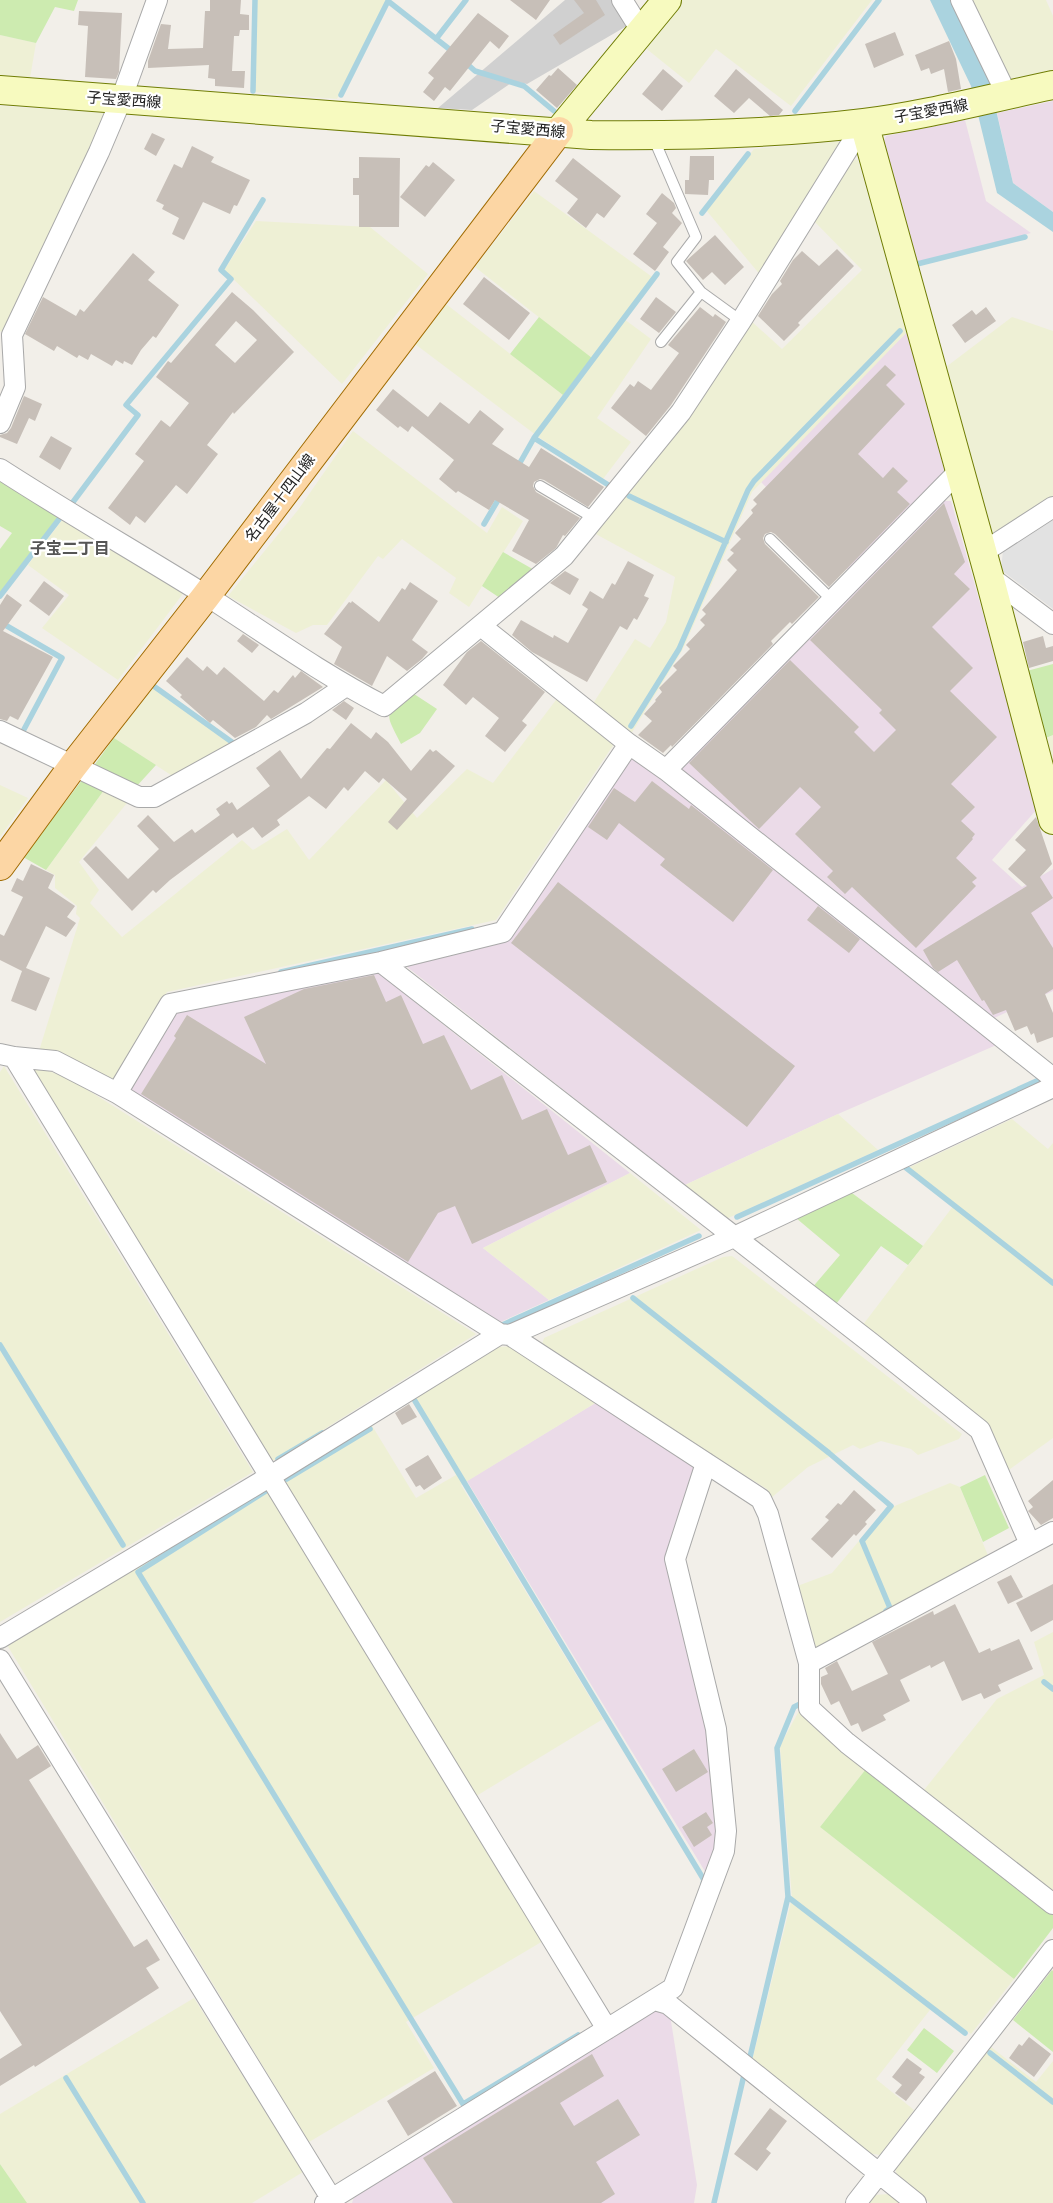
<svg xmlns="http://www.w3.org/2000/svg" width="1053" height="2203" font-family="Rubik,'Noto Sans JP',sans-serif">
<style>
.industrial{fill:#ebdbe8}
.religious{fill:#d0d0d0}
.farmland{fill:#eef0d5}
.grass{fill:#cdebb0}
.parking{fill:#e2e2e2}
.water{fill:#aad3df}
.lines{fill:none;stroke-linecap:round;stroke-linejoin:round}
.stream{stroke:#aad3df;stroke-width:5.5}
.building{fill:#c7bfb8;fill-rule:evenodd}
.lane-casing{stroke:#a9a9a9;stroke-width:12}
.street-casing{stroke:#a9a9a9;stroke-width:22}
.secondary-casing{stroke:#707d05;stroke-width:30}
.primary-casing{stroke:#a06b00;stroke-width:30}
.lane{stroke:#fff;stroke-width:10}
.street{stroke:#fff;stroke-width:20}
.secondary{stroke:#f7fabf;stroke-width:28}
.primary{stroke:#fcd6a4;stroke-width:28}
.labels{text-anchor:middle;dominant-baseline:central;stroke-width:4.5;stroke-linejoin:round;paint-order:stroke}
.street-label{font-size:15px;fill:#222;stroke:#fff}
.neighbourhood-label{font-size:16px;font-weight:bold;fill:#555;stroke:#fff}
</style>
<rect width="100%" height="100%" fill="#f2efe9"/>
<!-- industrial -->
<path class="industrial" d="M1053 101V212L1013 183 997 113Z
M965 120 986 201 1031 233 909 265 879 152 886 136Z
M907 332 945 473 848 570 760 481Z
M942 501H951L1038 808 992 860 1022 887 1053 869V991L992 1019 676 769Z
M634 759 646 765 1001 1043 838 1114 685 1185 402 963 505 937 623 763Z
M372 968 630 1173 483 1248 549 1300 496 1324 128 1093 174 1013Z
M597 1402 693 1464 698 1474 669 1552 709 1732 720 1838 706 1873 467 1481Z
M651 2010 670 2015 697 2185 694 2203H352L356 2191Z"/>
<!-- religious -->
<path class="religious" d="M565 0H616L632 23 527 84 514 81 472 110 438 108Z"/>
<!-- farmland -->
<path class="farmland" d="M257 0H388L337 99 254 92Z
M680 0H872L791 106 716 49 689 83 643 46Z
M968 0H1046L1053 16V70L1007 80Z
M0 35 36 43 30 78 0 76Z
M0 106 108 113 6 334 0 331Z
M842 141 762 277 706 210 754 149Z
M847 159 858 160 907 332 752 492 683 649 631 734 592 705 635 639 650 648 666 622 675 577 592 532 749 319 782 349 862 270 812 219Z
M534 191 655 279 624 319 651 339 597 418 631 442 603 479 540 438 415 344 446 304 563 395 591 358 475 267Z
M256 221 370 227 428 274 342 384 224 270Z
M1012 317 1053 331V497L994 537 987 533 942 370Z
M353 431 487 533 502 507 523 521 469 607 449 593 456 578 402 539 383 559 378 556 327 625H313L296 633 228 596 298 510Z
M66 515 185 591 118 680 42 628 69 595 28 565Z
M155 684 240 745 174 777 114 738Z
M559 696 616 741 496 920 167 992 117 1077 107 1080 39 1051 80 918 76 914 77 906 55 888V875L46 870 107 786 131 798 79 862 99 890 90 903 122 937 242 840 253 850 287 829 309 860 386 780 417 818 467 769 493 783Z
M1053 735V784L1041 741Z
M0 785 28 798 0 837Z
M4 1066 253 1472 0 1622V1072Z
M32 1066 67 1077 476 1334 275 1460H271L30 1070Z
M838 1114 878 1150 726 1219 685 1185Z
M1012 1119 1048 1149 1053 1143V1438L1006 1472 986 1422 862 1326 954 1205 908 1168Z
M630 1173 701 1230 549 1300 483 1248Z
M732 1256 962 1434 959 1439 918 1455 911 1449 881 1441 860 1449 853 1445 808 1467 771 1498 767 1489 541 1348 544 1338 723 1257Z
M513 1346 597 1402 461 1485 603 1719 473 1798 282 1480 371 1424 416 1498 456 1475 412 1400 499 1347Z
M950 1483 960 1487 989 1558 817 1650 809 1644 792 1588 832 1573 885 1510Z
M264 1488 270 1489 543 1941 406 2022 434 2068 309 2142 7 1645Z
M1053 1632V1892L924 1790 997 1699 1044 1675 1034 1642Z
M801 1707 866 1769 820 1827 1014 1979 971 2034 933 2006 876 2079 914 2110 880 2155 868 2153 752 2061 792 1898 780 1746Z
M194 1998 303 2172 252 2203H26L0 2164V2114Z
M991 2047 1036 2082 1053 2061V2203H930L897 2177 895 2166Z
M890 2194 902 2203H867L874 2195Z"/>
<!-- grass -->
<path class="grass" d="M0 0H78L74 11 55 7 36 43 0 35Z
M539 317 592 358 563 395 510 354Z
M0 475 61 513 0 594V549L12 533 0 526Z
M503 552 536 571 503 600 482 586Z
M1053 664V735L1041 740 1023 672Z
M411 692 437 709 420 733 401 744C384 710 384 717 411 692Z
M114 738 156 765 136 787 93 767Z
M86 775 107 786 46 870 23 857Z
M852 1193 923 1246 908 1265 881 1246 833 1308 811 1289 840 1255 796 1218Z
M985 1475 1009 1528 983 1542 960 1487Z
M866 1769 1053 1915V1928L1014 1979 820 1827Z
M1052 1970 1053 1971V2052L1013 2020Z
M924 2028 954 2051 937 2073 907 2050Z
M0 2164 27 2203H0Z"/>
<!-- parking -->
<path class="parking" d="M1053 517V609L1001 570 1003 550Z"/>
<!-- water -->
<path class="water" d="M930 0H952L989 80 1013 183 1053 212V232L997 193 971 86Z"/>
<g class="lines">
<!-- stream -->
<path class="stream" d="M436 39 466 0
M466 63 475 71 524 86 554 111
M253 91 255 0
M341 95 388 1 453 52
M795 111 879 0
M702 213 748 154
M914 268 913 265 1025 237
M534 438 657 274
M517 468 534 438 610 486
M629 496 726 542
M73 502 138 415 126 405 231 279 221 270 263 200
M484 524 501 495
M0 596 63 514
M0 622 62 658 21 735
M155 687 236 745
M631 726 679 649 748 490 754 481 900 331
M281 972 472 929
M905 1167 1053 1283
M737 1217 1041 1079
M633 1298 829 1453 891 1506 862 1541 890 1608 886 1611
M500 1326 699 1236
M0 1345 123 1545
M415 1401 704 1880 703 1884
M278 1459 322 1433
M287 1479 370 1429
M266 1491 138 1572 463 2104 578 2035
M1044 1682 1053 1689
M788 1897 965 2033
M990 2053 1053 2102
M750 2057 788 1897 777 1748 794 1707 800 1704
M66 2078 143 2203
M714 2203 744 2075"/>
</g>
<!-- building -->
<path class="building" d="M210 0H241L240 14 249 15V30H240L239 36H234L232 71H245L244 88 215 86V79L208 78 209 65 148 68V61L161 24 171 25 168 49 203 48 205 11H210Z
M510 0H550L536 20Z
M574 0H596L605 15 560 45 553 35 584 13Z
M79 11 122 13 119 72 116 79 85 77 88 26 78 25Z
M478 13 509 36 499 49 490 41 450 91 445 87 434 101 423 92 434 78 428 73Z
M895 32 904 55 874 68 865 44Z
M949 41 956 59 961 89 948 92 944 69 931 74 929 68 921 71 915 55Z
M558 68 577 85 557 108 536 90 549 75 551 76Z
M663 69 683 86 662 111 642 94Z
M736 69 783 110 779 115 770 116 749 98 734 113 714 96Z
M152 133 165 139 156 156 144 149Z
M192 146 214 157 211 162 250 180 237 206 234 205 230 214 203 202 184 240 172 234 179 218 162 209 164 205 156 201 174 164 182 168Z
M690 156H714V180H709L708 195 685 194V180H689Z
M359 157 400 158 399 227H359V195H353V178H359Z
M573 158 621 196 604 218 597 213 586 228 567 213 578 199 555 181Z
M433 162 455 180 425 217 400 197 426 165 429 167Z
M662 193 674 203 676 208 672 213 682 223 663 247 669 252 655 271 633 254 657 223 646 214Z
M715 235 744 267 725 285 712 272 703 280 686 261Z
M837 249 854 266 798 323 800 325 784 341 758 316 772 294 782 284 780 281 793 260 802 251 819 266Z
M133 253 155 272 148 280 179 305 156 338 153 336 141 350 132 365 124 361 123 364 116 360 112 366 91 354 88 360 79 355 77 358 57 346 54 351 25 334 43 297 76 316 80 309 84 312Z
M484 277 530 313 509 340 463 304Z
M232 292 253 310 294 352 234 414 233 412 207 445 218 454 187 494 176 485 145 523 136 516 130 525 108 508 144 461 135 454 161 420 170 427 189 403 156 377 168 361 171 363ZM236 321 257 340 235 363 215 345Z
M656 297 676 312 659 333 640 319Z
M700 307 713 317 715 314 726 322 671 405 646 436 611 408 630 384 634 387 638 381 651 390 679 353 668 345Z
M986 307 996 321 965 343 952 325 972 310 976 315Z
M885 365 896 375 886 385 905 404 858 454 883 478 893 467 908 481 897 492 910 504 829 587 775 534 771 532 765 534 763 538 765 544 819 597 792 624 790 622 771 641 773 644 672 747 671 745 663 753 638 735 652 721 644 714 656 701 655 700 662 692 659 688 677 670 673 666 690 649 686 645 705 625 700 620 706 614 702 610 737 570 727 560 734 553 730 550 741 539 735 533 753 513 751 510 757 504 753 500Z
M393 389 428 417 440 402 469 424 480 410 504 429 492 444 529 467 541 448 604 487 588 507 544 480 540 479 534 482 533 486 536 492 580 518 565 536 563 535 556 548 536 564 512 551 529 520 495 500 489 510 458 491 456 493 439 479 454 460 412 426 408 432 400 426 398 428 376 410Z
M24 396 42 404 35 421 29 418 17 444 0 437V435L7 433 11 428Z
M51 436 72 448 60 470 39 457Z
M944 503 965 562 954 574 970 589 932 627 973 668 950 691 997 737 951 784 975 807 961 821 975 834 972 838 973 839 956 858 977 878 972 882 976 886 916 948 852 887 845 894 827 877 833 871 795 834 821 807 800 787 759 829 689 763 790 660 859 727 854 732 874 752 896 730 879 713 882 710 810 640Z
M628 561 654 575 644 596 649 598 637 620 634 618 627 630 620 626 587 682 532 652 512 635 521 620 553 638 554 635 568 643 588 609 582 605 590 591 603 599 612 583 615 585Z
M565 571 579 579 570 595 550 583Z
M44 581 64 596 49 616 29 601Z
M410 582 438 601 412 640 428 652 422 659 407 671 387 656 372 686 334 664 342 647 324 634 349 602 351 603 352 601 379 622 402 588 405 590Z
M7 594 22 605 3 631 53 657 18 720 10 716 7 721 0 719V605Z
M243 634 259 645 252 653 237 641Z
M1043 636 1046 648 1053 646V661L1029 668 1023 642Z
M481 641 545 692 522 721 527 725 505 752 485 736 499 718 473 697 466 705 443 685 467 652Z
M187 657 203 671 207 666 217 675 224 667 264 701 274 690 278 693 293 675 295 678 301 671 323 687 271 719 267 715 256 727 235 738 213 720 210 723 180 697 182 695 166 681Z
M344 701 354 708 346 720 332 710Z
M351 723 371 739 376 732 388 742 411 771 430 749 433 752 436 750 455 766 397 830 388 822 407 799 383 778 379 783 365 771 348 791 344 787 326 809 309 796 277 820 280 825 262 838 253 827 237 838 233 833 170 880 156 893 153 890 132 911 83 859 96 846 128 879 159 849 137 826 148 815 174 842 192 829 195 833 220 815 216 809 227 801 229 804 232 802 237 810 270 786 256 768 280 750 301 779 327 748 330 749Z
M652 781 689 809 691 805 773 870 733 922 660 865 665 859 619 823 607 840 588 827 614 788 635 802Z
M1036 817 1052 864 1040 877 1053 898 1031 913 1053 948V989L1045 994 1053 1013V1037L1037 1043 1034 1033 1031 1035 1027 1026 1015 1031 1006 1010 993 1015 984 1000 982 1001 957 960 938 972 933 968 923 950 1027 886 1008 869 1026 850 1015 840Z
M31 864 54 875 48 888 75 906 67 917 76 923 66 937 46 926 26 968 50 978 36 1011 11 1001 22 971 0 960V934L4 936 23 897 11 891 17 878 23 881Z
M558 882 795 1066 747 1127 511 943Z
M818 906 860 939 849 953 807 920Z
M374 975 386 1002 401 995 423 1044 444 1035 471 1090 502 1075 522 1120 547 1109 568 1155 590 1145 607 1182 472 1244 455 1206 438 1213 408 1262 141 1094 176 1038 174 1036 187 1015 266 1064 244 1017 304 989Z
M409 1404 417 1417 402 1425 395 1413Z
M428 1455 442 1478 424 1490 420 1485 416 1487 405 1469Z
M1053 1480V1518L1041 1525 1028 1511 1033 1507 1028 1501Z
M854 1490 876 1510 865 1522 867 1524 856 1536 854 1534 832 1558 811 1539 829 1520 825 1517 838 1503 841 1505Z
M1011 1575 1023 1597 1008 1604 997 1582Z
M1053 1584V1620L1031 1632 1016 1603Z
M955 1604 979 1653 990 1648 991 1651 1019 1639 1033 1669 998 1685 1001 1691 984 1699 981 1693 962 1701 944 1661 931 1668 930 1665 900 1680 910 1701 883 1715 886 1720 862 1732 858 1723 851 1726 839 1701 831 1705 821 1684V1677L828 1674 825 1668 837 1661 852 1691 888 1674 872 1642 933 1611 934 1615Z
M0 1733 17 1759 38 1745 51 1766 29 1780 134 1947 147 1939 160 1960 146 1968 159 1988 35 2067 34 2065 0 2086V2059L22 2045 0 2011Z
M694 1749 708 1772 676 1792 662 1769Z
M706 1812 713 1823 707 1827 712 1835 694 1847 682 1827Z
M1029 2037 1051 2054 1034 2077 1009 2058 1019 2044 1022 2046Z
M592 2054 604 2076 560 2103 574 2126 618 2099 640 2135 596 2162 615 2194 601 2203H453L423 2158Z
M907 2058 922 2069 919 2073 925 2077 906 2101 895 2093 902 2085 892 2077Z
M435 2071 457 2106 408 2136 387 2101Z
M770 2108 787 2121 766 2149 771 2153 757 2171 734 2154Z"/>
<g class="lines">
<!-- lane casing -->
<g class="lane-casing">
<path id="lane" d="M653 137 696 237 677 262 701 292 741 321
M661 342 701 292
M540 486 594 518
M770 539 832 600"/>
</g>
<!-- street casing -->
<g class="street-casing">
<path id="street" d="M622 0 642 32
M961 0 1007 95
M0 423 15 387 12 335 99 152 121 100 157 0
M0 469C68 513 138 553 207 596 266 634 322 674 384 706L564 556 681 412 741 321 864 123
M982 553 1053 507
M989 576 1053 624
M481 626 629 744
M0 731 139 797H154L306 713 346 686
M666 770 959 471
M381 962 871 1343 980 1430 1030 1544
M0 1054 14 1057 55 1061 117 1093 500 1334 510 1335 734 1237 1053 1087
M14 1057 607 2029 673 1988 724 1851 726 1831 716 1729 675 1559 706 1463
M117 1093 170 1004 381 962 503 932 629 744 666 770 1053 1078
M510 1335 761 1499 768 1514 809 1663
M1053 1532 809 1663V1708L847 1743 1053 1904
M0 1638 269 1477 500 1334
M0 1660 334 2203
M654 2000 668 2004 916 2203
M325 2203 607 2029
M856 2203 1053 1950"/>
</g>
<!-- secondary casing -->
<g class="secondary-casing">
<path id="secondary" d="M0 90 591 135C682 136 774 134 864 123 928 115 990 98 1053 85
M864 123 989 576 1053 820
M559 131 667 0"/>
</g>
<!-- primary casing -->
<g class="primary-casing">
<path id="primary" d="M0 866 73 766 206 596 559 131"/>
</g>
<!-- lane -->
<use href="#lane" class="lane"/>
<!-- street -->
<use href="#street" class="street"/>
<!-- secondary -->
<use href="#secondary" class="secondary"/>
<!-- primary -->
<use href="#primary" class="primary"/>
</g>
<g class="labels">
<!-- street labels -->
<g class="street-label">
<text transform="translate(124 100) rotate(4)">子宝愛西線</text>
<text transform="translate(931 111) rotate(-10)">子宝愛西線</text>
<text transform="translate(528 129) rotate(5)">子宝愛西線</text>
<text transform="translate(280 498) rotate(-53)">名古屋十四山線</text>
</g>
<!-- neighbourhood labels -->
<g class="neighbourhood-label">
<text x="70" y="548">子宝二丁目</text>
</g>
</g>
</svg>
